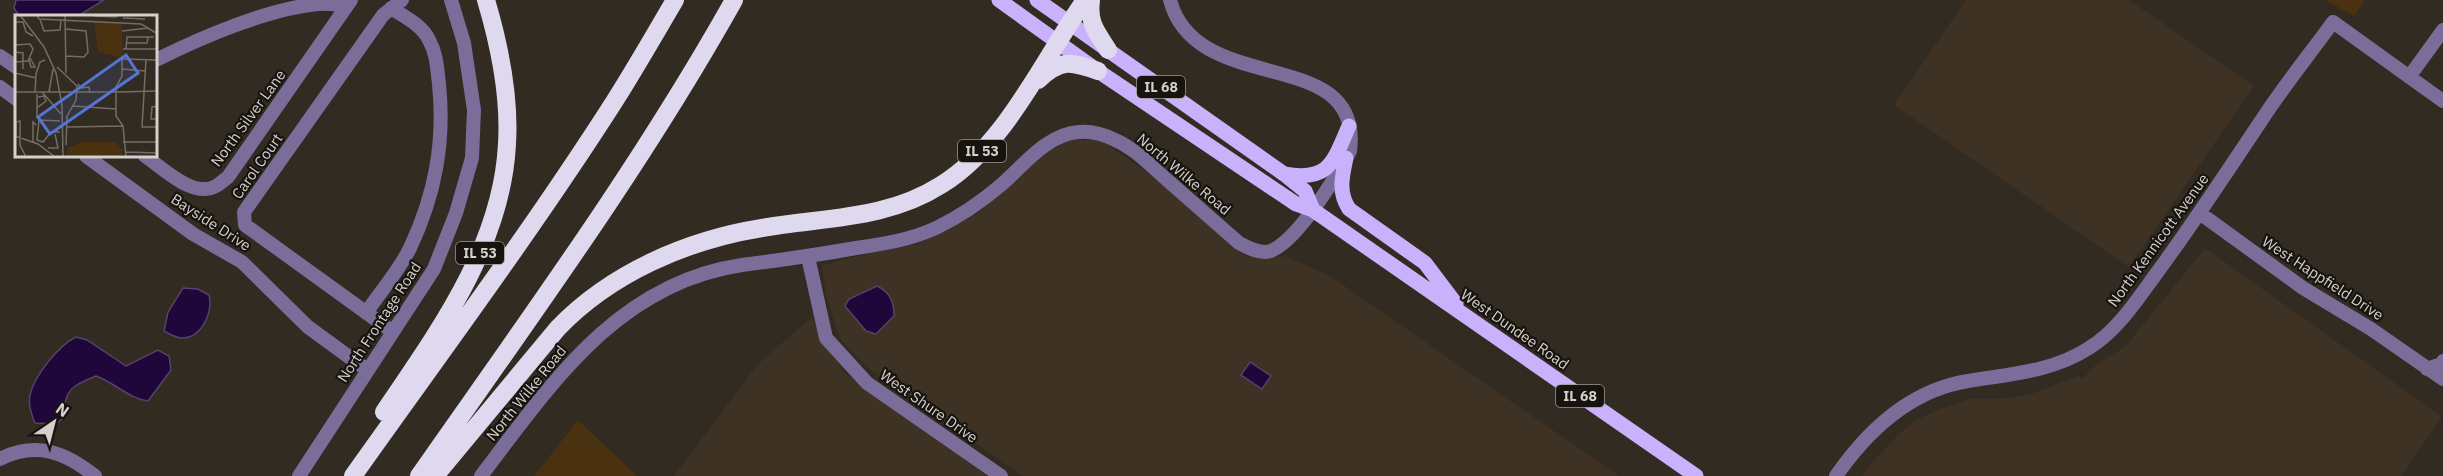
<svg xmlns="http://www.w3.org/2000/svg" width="2443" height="476" font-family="'IBM Plex Sans',sans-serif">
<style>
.built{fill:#3e3224}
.green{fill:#4a3110}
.water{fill:#1f073c;stroke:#564367;stroke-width:1.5}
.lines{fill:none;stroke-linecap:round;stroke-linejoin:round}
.minor{stroke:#7b6d9a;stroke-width:14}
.major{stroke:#c9b1fb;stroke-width:15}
.highway{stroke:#dfd9ef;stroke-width:18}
.labels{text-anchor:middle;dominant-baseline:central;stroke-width:4.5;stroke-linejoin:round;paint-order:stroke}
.shield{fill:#171410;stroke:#9c9893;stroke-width:1.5}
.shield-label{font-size:14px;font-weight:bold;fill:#d5d0cb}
.street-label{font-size:15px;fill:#d5d0cb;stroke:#171410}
.inset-road{fill:none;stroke:#736d66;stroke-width:1.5}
.view{fill:#5475d4;fill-opacity:0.15;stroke:#5475d4;stroke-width:3}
.inset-edge{fill:none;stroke:#d5d0cb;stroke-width:3}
</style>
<rect width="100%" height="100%" fill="#322b22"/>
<!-- built -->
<path class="built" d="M1966 0H2129L2254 86 2129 267 1894 105Z
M1072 140H1100L1144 170 1247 257 1284 256 1330 276 1619 476H1023L873 372 840 339 826 295 822 266 849 258 917 244 946 231 978 213 1048 151Z
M2205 248 2442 417 2401 476H1862L1872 462 1900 433 1918 419 1943 408 1971 399 2010 398 2031 394 2079 376 2082 379 2096 365 2126 346Z
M812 317 844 372 988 476H674L758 364Z"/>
<!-- green -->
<path class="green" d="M2325 0H2365L2354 16Z
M578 420 637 476H534Z"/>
<!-- water -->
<path class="water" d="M16 0H104L78 16H19L14 8Z
M877 286C890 292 894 302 894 316L876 334 866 331 845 306 849 299Z
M183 288 198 289 209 295C213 312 202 338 182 338 176 338 169 334 164 331L168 312Z
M76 337 87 340 126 366 158 350 169 356 171 370 148 401C128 398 115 383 96 376 68 388 67 388 62 419L55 424 35 423C31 414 28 405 30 395 34 376 59 345 76 337Z
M1250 362 1271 376 1262 389 1241 375Z"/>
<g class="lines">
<!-- minor -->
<path class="minor" d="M0 56 16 67
M156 60C200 38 269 8 319 4 328 3 338 5 347 6
M2409 77 2443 30
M0 87 16 99
M86 156 193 234 242 262 308 327 367 370
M145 156C163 168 193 199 216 186 220 184 224 180 228 177L351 0
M2201 214 2303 288 2371 329 2443 379
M808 257 826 338 867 383 1001 476
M366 313C380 292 399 271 410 248 435 195 445 143 439 84 437 69 437 54 429 40 422 25 405 17 391 8
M393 332 245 225 244 212 383 15 402 0
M2427 369 2442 364 2443 361
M0 459C36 441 65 452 95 476
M299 476 434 269 456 213 472 158 474 110 464 43 451 0
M481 476C551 384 618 283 742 265 780 260 818 255 856 248 883 244 910 240 936 228 959 217 981 202 1001 185 1024 165 1047 134 1079 132 1091 131 1105 135 1115 140 1134 148 1150 165 1166 179 1190 200 1214 221 1239 243 1247 247 1255 252 1265 252 1291 252 1338 174 1350 151 1364 43 1196 99 1170 0
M1836 476C1868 430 1911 390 1968 381 2010 374 2052 372 2089 348 2117 331 2137 300 2156 274 2193 224 2226 173 2261 121 2283 87 2309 55 2333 22L2443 101"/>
<!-- major -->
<path class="major" d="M999 0 1098 71 1296 204 1313 210 1696 476
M1037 0 1284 174 1305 191 1313 210
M1346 158C1342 177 1338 192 1349 209L1425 263 1456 304
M1284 174C1330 182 1333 162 1349 126"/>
<!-- highway -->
<path class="highway" d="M1091 0C1088 23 1096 31 1108 50
M1038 80C1061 59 1070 61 1098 71
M384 412C439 331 502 245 507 144 510 95 500 47 486 0
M353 476C441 352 532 230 614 102 635 69 655 34 675 0
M419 476C528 320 641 166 734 0
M435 476 558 328C611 273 687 240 762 228 824 217 886 220 941 185 1005 146 1043 60 1085 0"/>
</g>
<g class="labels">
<!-- shield labels -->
<g class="shield">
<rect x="1137" y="76" width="48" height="22" rx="4.5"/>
<rect x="958" y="140" width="48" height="22" rx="4.5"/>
<rect x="456" y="242" width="48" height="22" rx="4.5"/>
<rect x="1556" y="385" width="48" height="22" rx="4.5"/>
</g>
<g class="shield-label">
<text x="1161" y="87">IL 68</text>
<text x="982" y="151">IL 53</text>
<text x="480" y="253">IL 53</text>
<text x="1580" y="396">IL 68</text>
</g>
<!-- street labels -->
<g class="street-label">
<text transform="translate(248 118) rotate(-54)">North Silver Lane</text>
<text transform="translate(257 166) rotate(-55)">Carol Court</text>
<text transform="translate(1184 174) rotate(40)">North Wilke Road</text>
<text transform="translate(211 222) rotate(33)">Bayside Drive</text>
<text transform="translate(2158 240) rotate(-54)">North Kennicott Avenue</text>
<text transform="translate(2323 278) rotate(33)">West Happfield Drive</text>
<text transform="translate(379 322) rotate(-57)">North Frontage Road</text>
<text transform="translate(1515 329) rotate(35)">West Dundee Road</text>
<text transform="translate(526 393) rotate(-51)">North Wilke Road</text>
<text transform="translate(929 406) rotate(35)">West Shure Drive</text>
</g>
</g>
<!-- overview -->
<g transform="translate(15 15)">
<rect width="142" height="142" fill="#322b22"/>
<path d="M79 7 107 9 108 43 83 37ZM67 127H99L107 134V142H52V134Z" fill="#4a3110"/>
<path class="inset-road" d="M5 0 29 32 41 58 47 90 48 142M22 0 24 4 126 9 143 19M50 0 51 58M79 1 102 2M108 3 130 4M25 4 29 16 45 15 46 5M0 7H8L11 17 18 21M50 14 71 16 73 37 69 42 51 41M107 16 133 13M111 28H132L133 22M0 30 15 29 18 34 13 46 0 47M108 34H143M111 34 112 22H139M0 37 8 38V54M131 44 127 112H143M14 45 16 52H20L15 43M42 52 62 71 61 85 51 103M107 54 130 56M0 58 21 63M63 69 66 73 74 72 75 78M0 77H106M27 77 46 99M34 77 38 54M104 77 143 76M20 78 21 59 25 47 30 45M22 79V103L26 104M58 91 101 94M143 91 137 92 136 104H143M22 93 31 86 29 81 23 82M45 106 24 105 22 125 28 127 36 117H45M52 112 108 111M0 121 23 129 40 142M1 121V107L5 106V130L11 142M18 127V107L21 110M108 127H143M51 130 52 101M33 133H43L40 119M111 137 143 138M111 142 108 111 101 101V72L107 61V44L143 45"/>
<path class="view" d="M111 40 123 58 35 119 23 102Z"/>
<rect width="142" height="142" class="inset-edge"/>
</g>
<!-- north arrow -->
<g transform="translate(54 422) rotate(35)" stroke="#171410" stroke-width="4.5" paint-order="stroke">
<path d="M0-4.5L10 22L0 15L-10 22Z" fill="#d5d0cb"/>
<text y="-9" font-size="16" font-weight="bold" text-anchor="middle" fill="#d5d0cb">N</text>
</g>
</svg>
